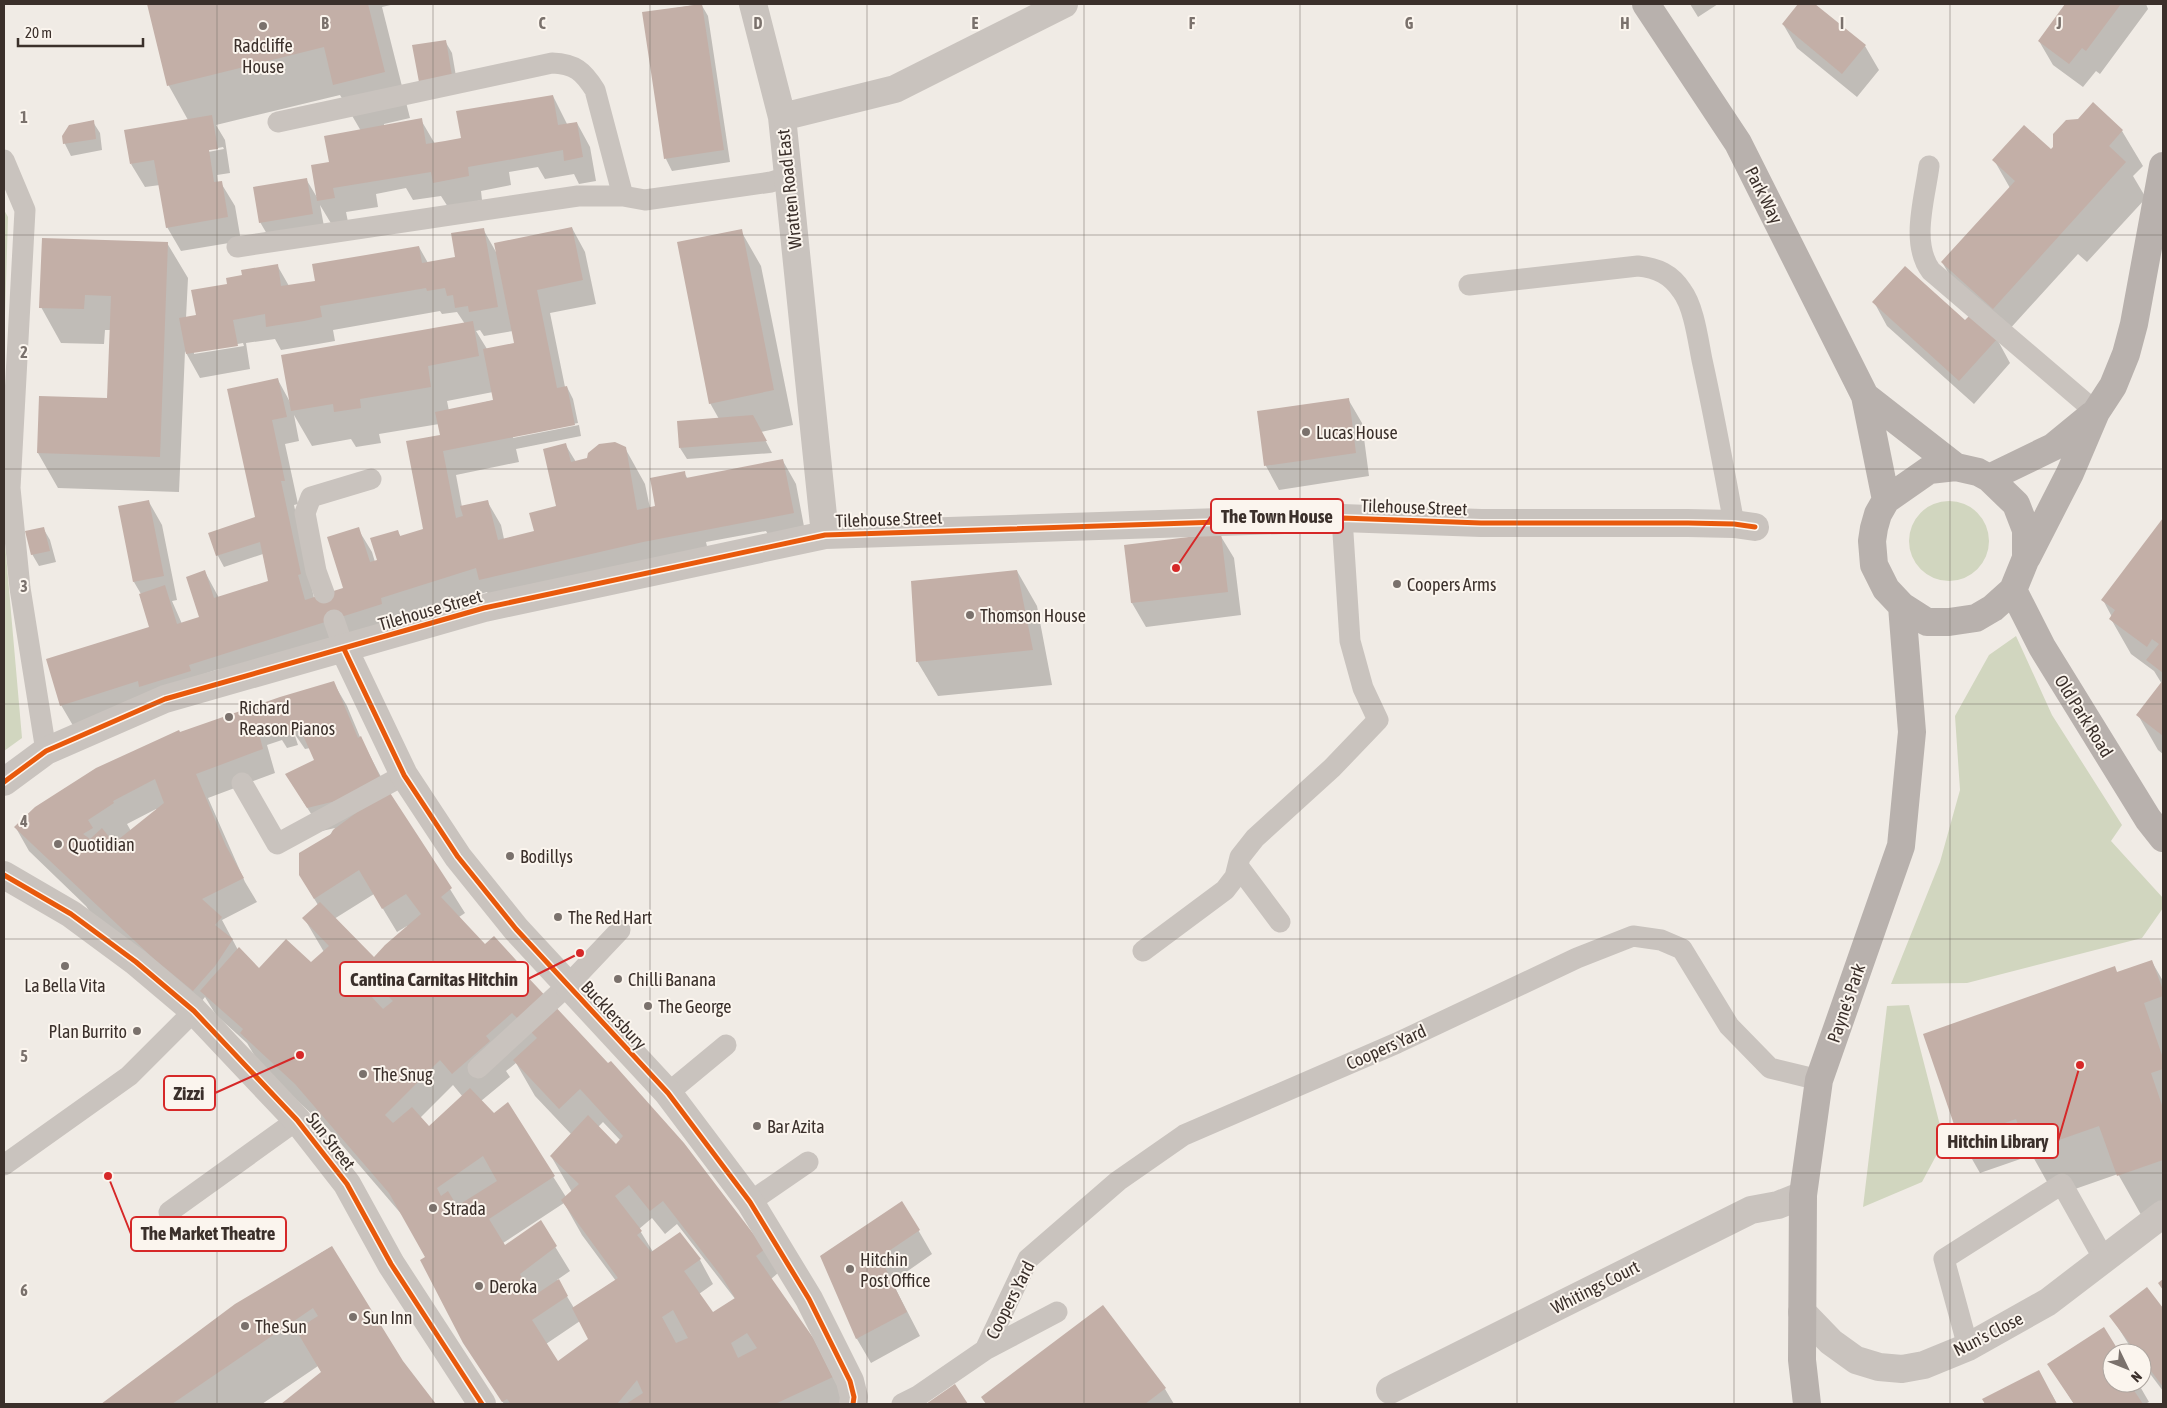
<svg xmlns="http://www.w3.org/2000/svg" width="2167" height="1408" font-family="'Asap Condensed',sans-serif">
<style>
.green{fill:#d1d6bf}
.shadow{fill:#0003;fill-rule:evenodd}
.building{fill:#c3afa7;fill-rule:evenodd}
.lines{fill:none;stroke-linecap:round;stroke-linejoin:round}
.service{stroke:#c9c3be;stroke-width:21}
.minor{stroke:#c9c3be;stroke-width:28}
.primary{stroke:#b8b1ad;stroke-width:28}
.cycleway-casing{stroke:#fbf5ee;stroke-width:8}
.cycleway{stroke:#e8590c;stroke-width:5}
.grid{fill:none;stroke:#7a716c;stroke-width:1;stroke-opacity:0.55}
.poi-dot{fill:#7a716c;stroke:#fbf5ee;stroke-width:2}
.labels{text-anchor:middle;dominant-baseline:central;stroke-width:4;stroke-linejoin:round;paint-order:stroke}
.poi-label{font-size:18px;fill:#3b302b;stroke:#fbf5ee;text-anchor:start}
.street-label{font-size:18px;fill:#3b302b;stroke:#fbf5ee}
.grid-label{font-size:16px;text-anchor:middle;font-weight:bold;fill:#7a716c;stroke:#fbf5ee;stroke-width:4;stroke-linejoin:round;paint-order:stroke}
.leader{fill:none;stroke:#d62828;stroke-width:2}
.callout-dot{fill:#d62828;stroke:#fbf5ee;stroke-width:2}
.callout{fill:#fbf5ee;stroke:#d62828;stroke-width:2}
.callout-label{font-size:19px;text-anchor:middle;font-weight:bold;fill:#3b302b}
</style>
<rect width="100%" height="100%" fill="#f0ebe5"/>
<!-- green -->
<path class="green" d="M4 210 8 217 4 349Z
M1909 541a40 40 0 1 1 80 0a40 40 0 1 1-80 0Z
M4 532 22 738 4 751Z
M2016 636 2052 715 2122 825 2111 841 2163 898V908L2142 938 1967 983 1891 984 1940 862 1960 790 1955 716 1989 655Z
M1909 1005 1944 1141 1922 1182 1863 1207 1887 1006Z"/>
<!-- shadow -->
<path class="shadow" d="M149 4H395L382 7 410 118 384 124V126L421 120 435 144 463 139 553 96 567 124 577 123 590 147 596 181 579 184 574 174 545 179 538 167 509 172 511 185 481 191 482 200 448 207 441 196 413 200 406 188 376 194 378 207 346 212 348 222 332 225 320 205 326 237 274 246 260 222 306 179 318 199 330 163 361 131 340 95 216 125 225 140 230 173 217 175 218 183H221L235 206 241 241 181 251 167 227 160 185 145 187 131 164 188 120 169 86ZM223 147 224 149 208 152V150Z
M701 4 708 16 730 162 672 171 666 159 644 13Z
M1690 4H1718L1698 17Z
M1799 4H1813L1865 46 1879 70 1857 97 1797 48 1783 24Z
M2067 4H2146L2148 9 2100 74 2096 71 2083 87 2053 65 2039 41Z
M445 41 452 53 458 88 420 82Z
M2093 104 2122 131 2143 166 2133 176 2146 198 2087 262 2078 254 2007 332 1956 286 1942 262 2010 188 1994 160 2051 151Z
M93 122 100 133 102 150 71 156 65 144 63 136Z
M572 228 585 252 596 304 550 313 565 387H567L573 399 578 423 513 436V438L579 425 581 436 516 449 519 462 456 475 462 507 487 501 501 525 504 539 535 532 556 508 565 444 576 462 625 448 645 484 650 508 657 507 684 473 688 479 783 461 796 484 806 537 773 543 766 531 706 542 709 555 494 604 487 592 393 622 226 681 219 669 198 676 75 729 61 705 151 627 141 594 134 582 149 502 162 525 177 600 172 601 182 624 200 618 205 572 219 598 269 582 263 554 224 567 218 556 210 534 256 518 278 380 290 402 465 324 457 312 442 314 440 311 333 330 335 341 318 344 281 350 275 339 246 343 250 369 200 378 185 351 179 492 58 488 38 453 108 399 111 330H105L104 344 61 343 41 307 167 243 188 278 186 318 197 316 228 285 277 265 289 286 317 282 419 247 428 263 456 258 483 229 496 252ZM480 330 484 336 513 331 516 349H487L476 331ZM243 343 244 346 194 354V352ZM493 392 494 400 449 411 447 401ZM294 415 312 446 351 439 356 447 381 443 379 434 439 424 441 436 425 530 401 537 397 531 378 560 375 562 372 552 358 529 344 589 314 598 294 505 298 504 285 444 299 441Z
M741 231 761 266 793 425 761 432 772 453 687 459 680 448 719 419 710 403Z
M1874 302 1965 322 1997 339 2010 363 1974 404 1887 326Z
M1348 399 1362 423 1369 476 1279 490 1266 466 1258 412Z
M2163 520V754L2158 750 2138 715 2162 684 2154 671 2131 654 2111 619 2112 617 2103 600Z
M43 528 50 540 56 562 39 566 32 554Z
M1220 535 1234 558 1241 615 1146 627 1132 603 1125 546Z
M1017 571 1037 606 1052 685 938 696 917 661Z
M333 682 347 706 360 737 390 794 465 913 459 917 485 946 524 970 530 982 764 1249 778 1273 771 1279 813 1340 846 1401 839 1404H504L464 1340 426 1258 403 1216 318 1117 316 1118 262 1068 247 1043 216 1015 205 997 201 1002 93 917 86 906 29 851 16 828 179 733ZM294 733 305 749 310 748 315 761 301 798 322 831 335 828 300 875 318 905 304 918 324 952 310 964 259 970 238 950 222 920 257 902 245 882 208 798 275 773 267 745 282 740 287 748 298 745ZM156 809 157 810 131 831 127 824ZM374 894 397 932 407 926 408 927 374 959 334 919ZM516 1063 535 1096 571 1134 551 1156 572 1192 566 1197 507 1104 494 1115 481 1101 510 1077 506 1071ZM453 1085 463 1097 429 1128 420 1118ZM603 1122 621 1141 616 1146 598 1127ZM564 1203 582 1235 616 1281 574 1308 557 1280 570 1271 540 1222 505 1247 503 1243ZM652 1218 665 1234 677 1224 736 1300 713 1314 699 1294 713 1284 700 1260 653 1252 639 1229ZM580 1321 590 1340 557 1364 546 1344Z
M2152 962 2163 981V1214L2144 1220 2118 1174 2055 1196 2032 1155 1980 1173 1960 1138 2118 974Z
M902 1202 932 1254 892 1282 920 1336 871 1363 857 1339 821 1256Z
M331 1247 402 1361 434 1404H283L322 1373 318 1366 262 1404H103L236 1305Z
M2147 1289 2163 1310V1391L2142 1363V1353H2134L2111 1316Z
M2103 1329 2119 1353H2112V1383H2138L2149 1402 2145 1404H2074L2049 1364Z
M1165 1389 1174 1404H987L983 1397Z
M2052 1395 2057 1404H1986L1984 1400Z"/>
<!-- building -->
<path class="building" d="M147 4H368L385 72 333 85 324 47 167 86Z
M702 4 724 150 664 159 642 12Z
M1798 4H1815L1866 45 1842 74 1782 24Z
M2065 4H2121L2086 51 2082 48 2069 64 2038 41Z
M446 40 452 76 419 82 412 45Z
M553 95 558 125 577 122 583 157 564 161 563 150 530 156 468 167 469 176 433 183 431 172 333 188 335 198 317 201 311 165 329 162 324 136 422 118 426 144 445 141 461 138 456 111Z
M2093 102 2123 130 2109 146 2126 162 1993 309 1941 262 2015 181 1992 160 2024 125 2051 149 2053 147V134L2066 120 2078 119Z
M212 115 218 149 209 150 214 182 222 181 228 217 166 228 154 160 130 164 124 130Z
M94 120 96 139 63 144 62 136 69 125Z
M307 178 313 214 259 223 253 187Z
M572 227 583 280 537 290 557 388 567 386 575 425 443 451 456 518 463 516 460 506 488 500 498 540 534 531 529 513 556 506 543 449 566 443 571 462 587 458 588 453 599 444 615 442 626 447 637 510 655 506 650 478 685 471 686 478 783 459 794 513 643 542 479 580 476 568 381 598 382 604 189 665 191 671 139 687 138 681 60 706 46 659 149 627 139 594 165 585 177 624 199 617 186 577 205 570 214 598 268 581 260 542 216 556 208 533 255 517 227 389 278 378 287 417 272 420 285 481H281L301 574 298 575 305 600 343 588 327 537 359 527 370 562 377 560 370 538 398 530 400 536 423 529 406 441 440 435 435 412 493 400 483 349 514 343 494 243Z
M484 228 498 307 469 312 468 306 455 308 453 295 447 296 445 288 427 291 426 288 320 306 322 317 304 321 266 327 265 314 233 320 238 346 186 354 179 318 196 315 191 290 227 284 226 278 242 275 241 270 278 264 281 286 315 281 312 264 366 255 419 246 422 263 455 257 451 233Z
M742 229 774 390 709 404 677 242Z
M42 238 168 242 160 457 37 453 39 396 107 398 111 296 85 295 84 309 39 308Z
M1905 266 1965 320 1971 314 1998 338 1959 381 1872 302Z
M473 321 479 356 428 366 431 387 360 399 361 408 334 412 333 404 291 411 281 355Z
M1349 398 1356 453 1264 466 1257 411Z
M753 415 767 441 679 448 677 421Z
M149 500 164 576 133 582 118 506Z
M2163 518V673L2146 660 2159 644 2152 639 2147 647 2109 619 2115 610 2101 600Z
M44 527 50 551 31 555 25 531Z
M1221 533 1228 592 1131 603 1124 545Z
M1017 570 1033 650 916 662 911 581Z
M2163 680V736L2136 715Z
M334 681 358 738 361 736 381 779 452 888 441 897 485 944 494 936 525 970 523 972 608 1063 611 1061 684 1143 765 1249 756 1256 814 1339 833 1377 775 1404H626L643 1393 637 1380 617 1404H511L507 1399 502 1402 463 1343 420 1260 425 1257 389 1193 295 1084 240 1033 243 1029 200 991 239 947 259 968 286 939 311 962 329 946 302 918 320 902 374 957 385 945 421 914 406 894 382 909 359 870 314 899 299 875V853L331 834 333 830 356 813 348 798 307 808 285 774 314 760 298 724 290 726 292 733 279 737 276 728 259 734 263 749 196 774 226 846 244 878 202 899 222 917 215 925 233 939 215 966 193 991 153 958 14 827 35 807 96 768 179 730 180 732 280 697ZM155 779 164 803 114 843 102 828 90 839 83 834 93 828 88 820 114 803 113 801ZM402 965 409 974 386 994 393 1001 383 1009 369 994ZM512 1013 537 1038 513 1060 559 1109 580 1089 623 1136 616 1144 588 1115 550 1156 579 1184 561 1200 618 1278 572 1308 588 1339 558 1361 532 1320 568 1296 559 1279 532 1297 520 1274 557 1246 541 1220 505 1245 489 1219 555 1176 508 1102 494 1113 470 1088 429 1126 412 1107 393 1123 385 1115 440 1060 452 1074 490 1041 486 1036ZM483 1156 497 1181 457 1206 448 1191 441 1196 437 1188ZM629 1185 650 1211 663 1201 722 1277 735 1298 713 1312 684 1271 701 1259 680 1232 651 1252 637 1235 642 1231 615 1196ZM673 1310 688 1338 676 1343 662 1317ZM747 1333 757 1348 738 1358 731 1343Z
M2152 960 2163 990V996L2144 1003 2163 1058V1069L2151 1073 2163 1108V1160L2117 1176 2099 1126 2028 1151 2016 1119 1959 1139 1923 1034 2115 966 2117 972Z
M902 1201 920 1230 880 1257 907 1312 856 1339 820 1256Z
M332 1246 403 1361 436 1404H281L321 1372 296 1330 318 1316 313 1308 172 1404H101L235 1304Z
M2163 1279V1290L2158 1283Z
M2147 1287 2163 1308V1387L2142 1359V1353H2137L2109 1316Z
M1103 1305 1166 1388 1145 1404H986L981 1397Z
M2104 1327 2120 1353H2112V1383H2129L2143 1404H2074L2047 1364Z
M2039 1370 2057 1404H1985L1982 1399Z
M955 1384 968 1404H926Z"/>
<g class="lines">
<!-- service -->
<path class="service" d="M278 122 552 63C575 64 583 71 595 90L623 196
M4 160 25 210 10 488 20 588 46 751
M1929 166C1925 198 1910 243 1931 271L2096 412
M237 247 578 196H623L645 200 771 182 787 177
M1469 285 1638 266C1657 268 1671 274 1682 291 1694 307 1698 340 1702 360 1714 414 1724 469 1734 524
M324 593 316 571 305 513 311 497 371 479
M334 620 344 649
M242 783 277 844 404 775
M1238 866 1280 922
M1143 951 1225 890 1235 877 1240 857 1255 838 1332 768 1378 720 1363 688 1350 641 1342 518
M478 1068 568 985 620 930
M668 1093 726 1045
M4 1165 129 1076 194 1011
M750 1202 808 1162
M169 1212 297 1120
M1968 1347 1944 1259 2062 1184 2104 1259
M985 1350 1028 1259 1118 1181 1184 1135 1397 1043 1577 958 1633 936 1661 940 1682 949 1729 1026 1770 1068 1819 1080
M902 1404 918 1396 985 1350 1057 1312"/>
<!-- minor -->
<path class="minor" d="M753 4 782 117 825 535
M782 117 895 89 1064 4
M344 649 404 775 458 857 516 929 668 1093 750 1202 809 1299 850 1381 854 1397 853 1404
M4 782 46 751 165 699 484 608 825 535 1342 518 1481 523H1688L1734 524 1755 527
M4 875 71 914 136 962 194 1011 297 1120 347 1184 391 1264 482 1404
M1802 1312 1831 1342 1856 1360 1879 1367 1902 1369 1924 1365 1968 1347 2048 1302 2163 1214
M1390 1390 1751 1210 1778 1205 1803 1195"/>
<!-- primary -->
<path class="primary" d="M1646 4 1738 143 1865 396 1886 500
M1865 396 1956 467
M1956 467 1978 472 1989 478 2016 504 2026 530V558L2013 590 1993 608 1976 618 1949 622H1927L1902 606 1886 589 1874 565 1872 541 1874 528 1878 514 1886 500 1929 470Z
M1989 478 2053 447 2092 415
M2027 557 2070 473 2096 412 2113 386 2126 354 2134 324 2163 166
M2013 590 2042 647 2148 819 2163 838
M1807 1404 1802 1360 1803 1195 1819 1080 1901 846 1912 732 1902 606"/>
<!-- cycleway casing -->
<g class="cycleway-casing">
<path id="cycleway" d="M344 649 404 775 458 857 516 929 668 1093 750 1202 809 1299 850 1381 854 1397 853 1404
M4 782 46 751 165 699 484 608 825 535 1342 518 1481 523H1688L1734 524 1755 527
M4 875 71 914 136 962 194 1011 297 1120 347 1184 391 1264 482 1404"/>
</g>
<!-- cycleway -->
<use href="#cycleway" class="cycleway"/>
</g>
<!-- grid -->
<path class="grid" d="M217 4V1404M433 4V1404M650 4V1404M867 4V1404M1084 4V1404M1300 4V1404M1517 4V1404M1734 4V1404M1950 4V1404M4 235H2163M4 469H2163M4 704H2163M4 939H2163M4 1173H2163"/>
<!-- markers -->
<g class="poi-dot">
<circle cx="263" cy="26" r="5"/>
<circle cx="1306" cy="432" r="5"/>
<circle cx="1397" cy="584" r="5"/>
<circle cx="970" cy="615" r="5"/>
<circle cx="229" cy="717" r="5"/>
<circle cx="58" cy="844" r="5"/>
<circle cx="510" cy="856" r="5"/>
<circle cx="558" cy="917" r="5"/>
<circle cx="65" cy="966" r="5"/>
<circle cx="618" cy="979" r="5"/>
<circle cx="648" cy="1006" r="5"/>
<circle cx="137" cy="1031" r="5"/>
<circle cx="363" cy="1074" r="5"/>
<circle cx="757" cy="1126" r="5"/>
<circle cx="433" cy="1208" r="5"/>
<circle cx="850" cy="1269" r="5"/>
<circle cx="479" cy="1286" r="5"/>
<circle cx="353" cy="1317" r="5"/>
<circle cx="245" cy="1326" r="5"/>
</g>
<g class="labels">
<!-- poi labels -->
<g class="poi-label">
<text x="263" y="45" text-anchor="middle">Radcliffe<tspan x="263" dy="21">House</tspan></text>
<text x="1316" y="432">Lucas House</text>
<text x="1407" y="584">Coopers Arms</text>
<text x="980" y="615">Thomson House</text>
<text x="239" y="707">Richard<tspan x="239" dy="21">Reason Pianos</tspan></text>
<text x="68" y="844">Quotidian</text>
<text x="520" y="856">Bodillys</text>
<text x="568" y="917">The Red Hart</text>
<text x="628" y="979">Chilli Banana</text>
<text x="65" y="985" text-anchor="middle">La Bella Vita</text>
<text x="658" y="1006">The George</text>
<text x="127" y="1031" text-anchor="end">Plan Burrito</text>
<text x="373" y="1074">The Snug</text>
<text x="767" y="1126">Bar Azita</text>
<text x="443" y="1208">Strada</text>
<text x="860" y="1259">Hitchin<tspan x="860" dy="21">Post Office</tspan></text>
<text x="489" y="1286">Deroka</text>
<text x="363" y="1317">Sun Inn</text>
<text x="255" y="1326">The Sun</text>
</g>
<!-- street labels -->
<g class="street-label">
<text transform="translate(789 189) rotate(-96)">Wratten Road East</text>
<text transform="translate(1764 195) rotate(63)">Park Way</text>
<text transform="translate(1414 507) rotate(2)">Tilehouse Street</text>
<text transform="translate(889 519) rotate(-2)">Tilehouse Street</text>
<text transform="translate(430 610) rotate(-16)">Tilehouse Street</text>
<text transform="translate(2084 716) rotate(58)">Old Park Road</text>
<text transform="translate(1846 1003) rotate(-71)">Payne's Park</text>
<text transform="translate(614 1015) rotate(47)">Bucklersbury</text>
<text transform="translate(1386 1047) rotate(-24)">Coopers Yard</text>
<text transform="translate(331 1141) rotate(52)">Sun Street</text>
<text transform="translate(1595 1287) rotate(-27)">Whitings Court</text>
<text transform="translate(1010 1300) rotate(-63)">Coopers Yard</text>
<text transform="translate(1988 1334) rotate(-27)">Nun's Close</text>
</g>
</g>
<g class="grid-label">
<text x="325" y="29">B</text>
<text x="542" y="29">C</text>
<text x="758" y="29">D</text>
<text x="975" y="29">E</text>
<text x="1192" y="29">F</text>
<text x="1409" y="29">G</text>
<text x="1625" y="29">H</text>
<text x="1842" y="29">I</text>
<text x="2059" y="29">J</text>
<text x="24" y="123">1</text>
<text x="24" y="358">2</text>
<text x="24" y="592">3</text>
<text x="24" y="827">4</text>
<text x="24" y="1062">5</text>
<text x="24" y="1296">6</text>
</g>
<!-- callouts -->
<path class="leader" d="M1176 568L1211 516M580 953L528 979M300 1055L215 1093M2080 1065L2058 1141M108 1176L131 1234"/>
<g class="callout-dot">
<circle cx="1176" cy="568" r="5"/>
<circle cx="580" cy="953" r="5"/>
<circle cx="300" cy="1055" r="5"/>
<circle cx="2080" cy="1065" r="5"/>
<circle cx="108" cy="1176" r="5"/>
</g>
<g class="callout">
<rect x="1211" y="499" width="132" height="34" rx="5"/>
<rect x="340" y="962" width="188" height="34" rx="5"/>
<rect x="164" y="1076" width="51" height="34" rx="5"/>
<rect x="1937" y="1124" width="121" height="34" rx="5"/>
<rect x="131" y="1217" width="155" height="34" rx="5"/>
</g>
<g class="callout-label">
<text x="1277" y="523">The Town House</text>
<text x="434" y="986">Cantina Carnitas Hitchin</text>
<text x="189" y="1100">Zizzi</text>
<text x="1998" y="1148">Hitchin Library</text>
<text x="208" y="1240">The Market Theatre</text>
</g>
<!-- border -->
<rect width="2167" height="1408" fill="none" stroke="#3b302b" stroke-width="10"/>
<!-- north arrow -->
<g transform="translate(2127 1368) rotate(133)"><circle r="24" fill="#fbf5ee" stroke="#aea6a0"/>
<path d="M0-4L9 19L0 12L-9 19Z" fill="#7a716c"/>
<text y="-8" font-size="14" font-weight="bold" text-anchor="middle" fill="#3b302b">N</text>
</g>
<!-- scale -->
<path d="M18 38v8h125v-8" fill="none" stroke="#3b302b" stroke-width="2.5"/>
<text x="25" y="38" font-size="15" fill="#3b302b" stroke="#fbf5ee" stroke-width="4" paint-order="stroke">20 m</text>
</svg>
